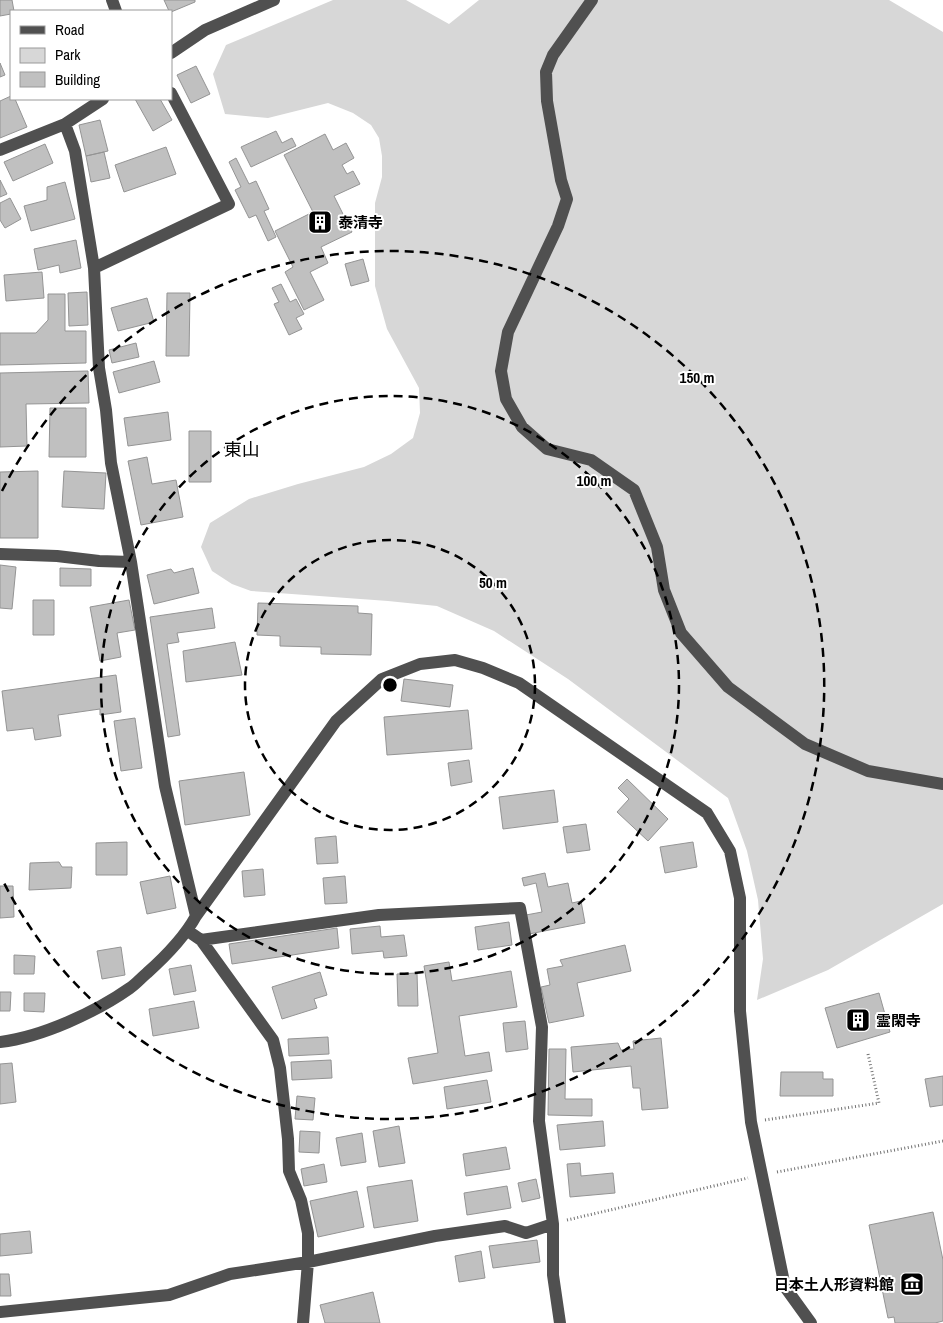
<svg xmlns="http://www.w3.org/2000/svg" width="943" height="1323" font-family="'Archivo Narrow','Noto Sans JP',sans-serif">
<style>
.green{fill:#d7d7d7}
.building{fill:#c0c0c0;stroke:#949494}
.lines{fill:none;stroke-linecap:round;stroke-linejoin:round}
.path{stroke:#727272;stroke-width:3;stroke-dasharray:1 2.5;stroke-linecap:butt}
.minor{stroke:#505050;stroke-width:12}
.ring{fill:none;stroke:#000;stroke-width:2.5;stroke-dasharray:9 6}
.labels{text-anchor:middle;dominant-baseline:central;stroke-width:4;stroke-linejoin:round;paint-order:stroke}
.poi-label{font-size:15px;font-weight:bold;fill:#000;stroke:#fff;text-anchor:start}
.quarter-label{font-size:18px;fill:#000;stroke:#fff}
.centre{fill:#000;stroke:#fff;stroke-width:2.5}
.ring-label{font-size:15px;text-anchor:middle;font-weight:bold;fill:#000;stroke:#fff;stroke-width:4;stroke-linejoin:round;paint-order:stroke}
</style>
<rect width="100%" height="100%" fill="#fff"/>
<!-- green -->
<path class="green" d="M333 0H406L449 24 479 0H889L943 32V904L828 970 757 1000 763 959 758 900 747 851 728 798 568 679 494 631 437 606 388 601 251 591 232 584 212 571 201 547 210 523 249 499 298 484 364 467 391 454 413 438 420 413 419 388 387 329 375 286V203L382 177V156L379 138 371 125 353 113 328 103 268 118 225 114 213 74 226 45Z"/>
<!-- building -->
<path class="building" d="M0 0H12L14 11H11V14L0 16Z
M164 0H195V2L171 12V11H169Z
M0 63 5 75 0 77Z
M196 66 210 94 191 103 177 75Z
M11 96V99H15L27 127 0 138V101Z
M135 99H160L172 120 153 131Z
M100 120 108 151 86 156 79 125Z
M276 131 282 143 292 138 296 146 251 167 241 147Z
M325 134 333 150 346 143 354 158 342 165 347 174 353 171 360 184 334 196 352 232 321 247 328 263 310 272 324 300 304 310 285 272 293 267 275 231 313 212 284 155Z
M45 144 53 163 13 181 4 162Z
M166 147 176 174 124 192 115 165Z
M104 152 110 178 91 182 86 156Z
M236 158 249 184 256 181 269 209 264 211 276 237 268 241 256 215 249 218 235 190 241 187 229 162Z
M0 180 7 194 0 197Z
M65 182 75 219 31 231 24 206 47 200V187Z
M10 198 21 219 5 228 0 220V203Z
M76 240 81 268 60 273 59 265 38 270 34 249Z
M363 259 369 281 351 286 345 264Z
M42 272 44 298 6 301 4 275Z
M281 284 290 302 296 299 304 314 296 318 302 329 289 335 274 304 279 302 272 288Z
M87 292 88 325 69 326 68 293Z
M167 293H190L189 356H166Z
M48 294H65V331H86V363L0 365V333H36L48 320Z
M147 298 154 322 118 331 111 308Z
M136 343 139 357 112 363 109 350Z
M154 361 160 382 119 393 113 372Z
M88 371 89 403 26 404 27 446 0 447V373Z
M50 408H86V457H49Z
M168 412 171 440 128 446 124 418Z
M189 431H211V482H189Z
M147 457 152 484 176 480 183 517 141 525 128 461Z
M38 471V538H0V472Z
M64 471 106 473 104 509 62 507Z
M0 565 16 567 12 609 0 608Z
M60 568 91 569V586H60Z
M193 568 199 593 154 604 147 575 171 569 174 573Z
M33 600H54V635H33Z
M129 600 135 630 117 633 121 657 100 661 90 607Z
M258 603 358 606V613L372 614 371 655 321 654V647L280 646V636L257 635Z
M212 608 215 628 177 633 179 642 167 644 180 735 168 737 150 617Z
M235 642 242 675 186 682 183 651Z
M116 675 121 712 100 715V709L58 715 61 736 35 740 33 728 7 731 2 691Z
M404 679 453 685 450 707 401 701Z
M468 710 472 749 387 755 384 717Z
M135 718 142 768 121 771 114 721Z
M469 760 472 782 451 786 448 763Z
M244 772 250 815 185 825 179 781Z
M627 779 668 819 648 841 617 812 629 799 618 788Z
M554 790 558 822 503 829 499 797Z
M586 824 590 850 567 853 563 827Z
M336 836 338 863 317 864 315 838Z
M127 842V875H96V843Z
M693 842 697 867 665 873 660 847Z
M59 862 62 867H72L71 888 29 890 30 863Z
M263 869 265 895 244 897 242 871Z
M545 873 548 887 568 883 572 903 581 901 585 923 529 934 526 915 542 912 536 883 524 886 522 878Z
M170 876 176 908 147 914 140 882Z
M345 876 347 903 325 904 323 878Z
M0 886H13L14 917 0 918Z
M509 922 512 945 478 950 475 927Z
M380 926 381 937 404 935 407 956 384 958 383 951 352 954 350 929Z
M337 928 339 948 232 964 229 944Z
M625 945 631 971 577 983 584 1016 549 1023 541 987 550 985 547 969 563 966 560 960Z
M121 947 125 975 102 979 97 951Z
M14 955 35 956 34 974H14Z
M449 962 452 981 511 971 517 1007 459 1016 465 1056 489 1052 492 1071 413 1084 408 1058 438 1053 424 966Z
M191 965 196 991 174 995 169 969Z
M320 972 327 995 314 999 317 1008 282 1019 272 987Z
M417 973 418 1006H398L397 974Z
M0 992H11L10 1011H0Z
M24 993H45L44 1012 24 1011Z
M879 993 890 1032 837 1048 825 1008Z
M194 1001 199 1028 153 1036 149 1009Z
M525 1021 528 1049 506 1052 503 1023Z
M328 1037 329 1054 289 1056 288 1039Z
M661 1038 668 1108 642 1110 640 1088H633L631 1066 573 1072 571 1047 618 1043 621 1050 634 1049 633 1041Z
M549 1049H566L565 1099H592V1116L548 1115Z
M331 1060 332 1078 292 1080 291 1062Z
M12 1063 16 1102 0 1104V1064Z
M781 1072H823V1079H833V1096H780Z
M943 1076V1105L930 1107 925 1079Z
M487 1080 491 1102 447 1109 444 1087Z
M297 1096 315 1098 313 1120 295 1119Z
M603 1121 605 1146 560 1150 557 1125Z
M399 1126 405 1163 379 1167 373 1131Z
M300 1131 320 1132 319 1153 299 1152Z
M362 1133 366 1162 341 1166 336 1138Z
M506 1147 510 1169 466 1176 463 1154Z
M580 1163 581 1176 613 1173 615 1193 570 1197 567 1164Z
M324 1164 327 1182 304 1186 301 1169Z
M536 1179 540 1198 522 1202 518 1183Z
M412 1180 418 1221 374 1228 367 1187Z
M507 1186 511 1208 467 1215 464 1193Z
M357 1191 364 1227 318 1237 310 1201Z
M933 1212 943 1260V1321L935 1323H895L894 1317 888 1318 869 1225Z
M30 1231 32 1253 0 1256V1234Z
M537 1240 540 1262 493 1268 489 1246Z
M481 1251 485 1278 459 1282 455 1256Z
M0 1274H9L11 1296H0Z
M373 1292 380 1323H325L320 1305Z"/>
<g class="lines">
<!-- path -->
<path class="path" d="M765 1120 879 1103 868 1054
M777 1172 943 1141
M567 1220 748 1178"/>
<!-- minor -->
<path class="minor" d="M112 0 116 11
M592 0 553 55 546 72 547 101 561 180 567 199 558 226 508 332 501 371 506 399 522 427 547 449 591 460 634 490 657 547 664 590 681 633 728 687 805 744 868 771 943 784
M171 53 205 30 274 0
M65 124 75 151 94 268 99 368 106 410 111 463 131 562 165 786 196 916
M0 150 65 124 103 99
M94 268 229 204 171 93
M0 554 57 556 99 561 131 562
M201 940 273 1040 280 1068 288 1139 289 1171 301 1200 308 1233V1262L303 1323
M0 1042C42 1037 96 1012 130 988 136 984 141 978 147 973 166 956 184 938 196 916L336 721 382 679 420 664 455 660 483 668 519 683 707 813 730 851 740 898V1011L751 1122 785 1287 811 1323
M553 1224V1275L560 1323
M0 1312 169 1295 230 1274 308 1262 435 1236 505 1226 526 1233 553 1224 539 1121 542 1027 520 908 379 915 201 940 188 931"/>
</g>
<!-- distance rings -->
<g class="ring">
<circle cx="390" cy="685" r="145"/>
<circle cx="390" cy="685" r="289"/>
<path d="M2 491A434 434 0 1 1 2 879"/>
</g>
<!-- icons -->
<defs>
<g id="building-square" transform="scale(1.25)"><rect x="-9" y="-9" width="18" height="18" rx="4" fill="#000" stroke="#fff"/><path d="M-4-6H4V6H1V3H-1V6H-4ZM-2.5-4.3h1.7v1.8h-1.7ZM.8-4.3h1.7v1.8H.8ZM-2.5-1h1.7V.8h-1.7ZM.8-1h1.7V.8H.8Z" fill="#fff"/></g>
<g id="museum-square" transform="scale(1.25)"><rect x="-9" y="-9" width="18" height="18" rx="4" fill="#000" stroke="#fff"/><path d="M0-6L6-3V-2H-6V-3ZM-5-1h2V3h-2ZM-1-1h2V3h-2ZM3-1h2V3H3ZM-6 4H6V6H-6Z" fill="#fff"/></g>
</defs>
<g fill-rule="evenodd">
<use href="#building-square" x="320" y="222"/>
<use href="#building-square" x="858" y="1020"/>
<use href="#museum-square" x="912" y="1284"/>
</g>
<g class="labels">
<!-- poi labels -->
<g class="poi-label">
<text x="338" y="222">泰清寺</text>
<text x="876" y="1020">霊閑寺</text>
<text x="894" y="1284" text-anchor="end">日本土人形資料館</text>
</g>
<!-- quarter labels -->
<g class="quarter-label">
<text x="242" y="449">東山</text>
</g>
</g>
<circle cx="390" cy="685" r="8" class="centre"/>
<g class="ring-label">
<text x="697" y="383">150 m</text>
<text x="594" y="486">100 m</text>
<text x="493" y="588">50 m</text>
</g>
<!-- legend -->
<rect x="10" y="10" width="162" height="90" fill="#ffffff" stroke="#999999"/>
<rect x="20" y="26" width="25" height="8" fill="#505050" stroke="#999999"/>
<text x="55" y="35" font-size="15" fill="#000000">Road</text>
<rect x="20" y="48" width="25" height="15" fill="#d7d7d7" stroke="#999999"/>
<text x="55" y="60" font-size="15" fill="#000000">Park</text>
<rect x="20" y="72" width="25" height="15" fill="#c0c0c0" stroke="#999999"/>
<text x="55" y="85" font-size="15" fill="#000000">Building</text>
</svg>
